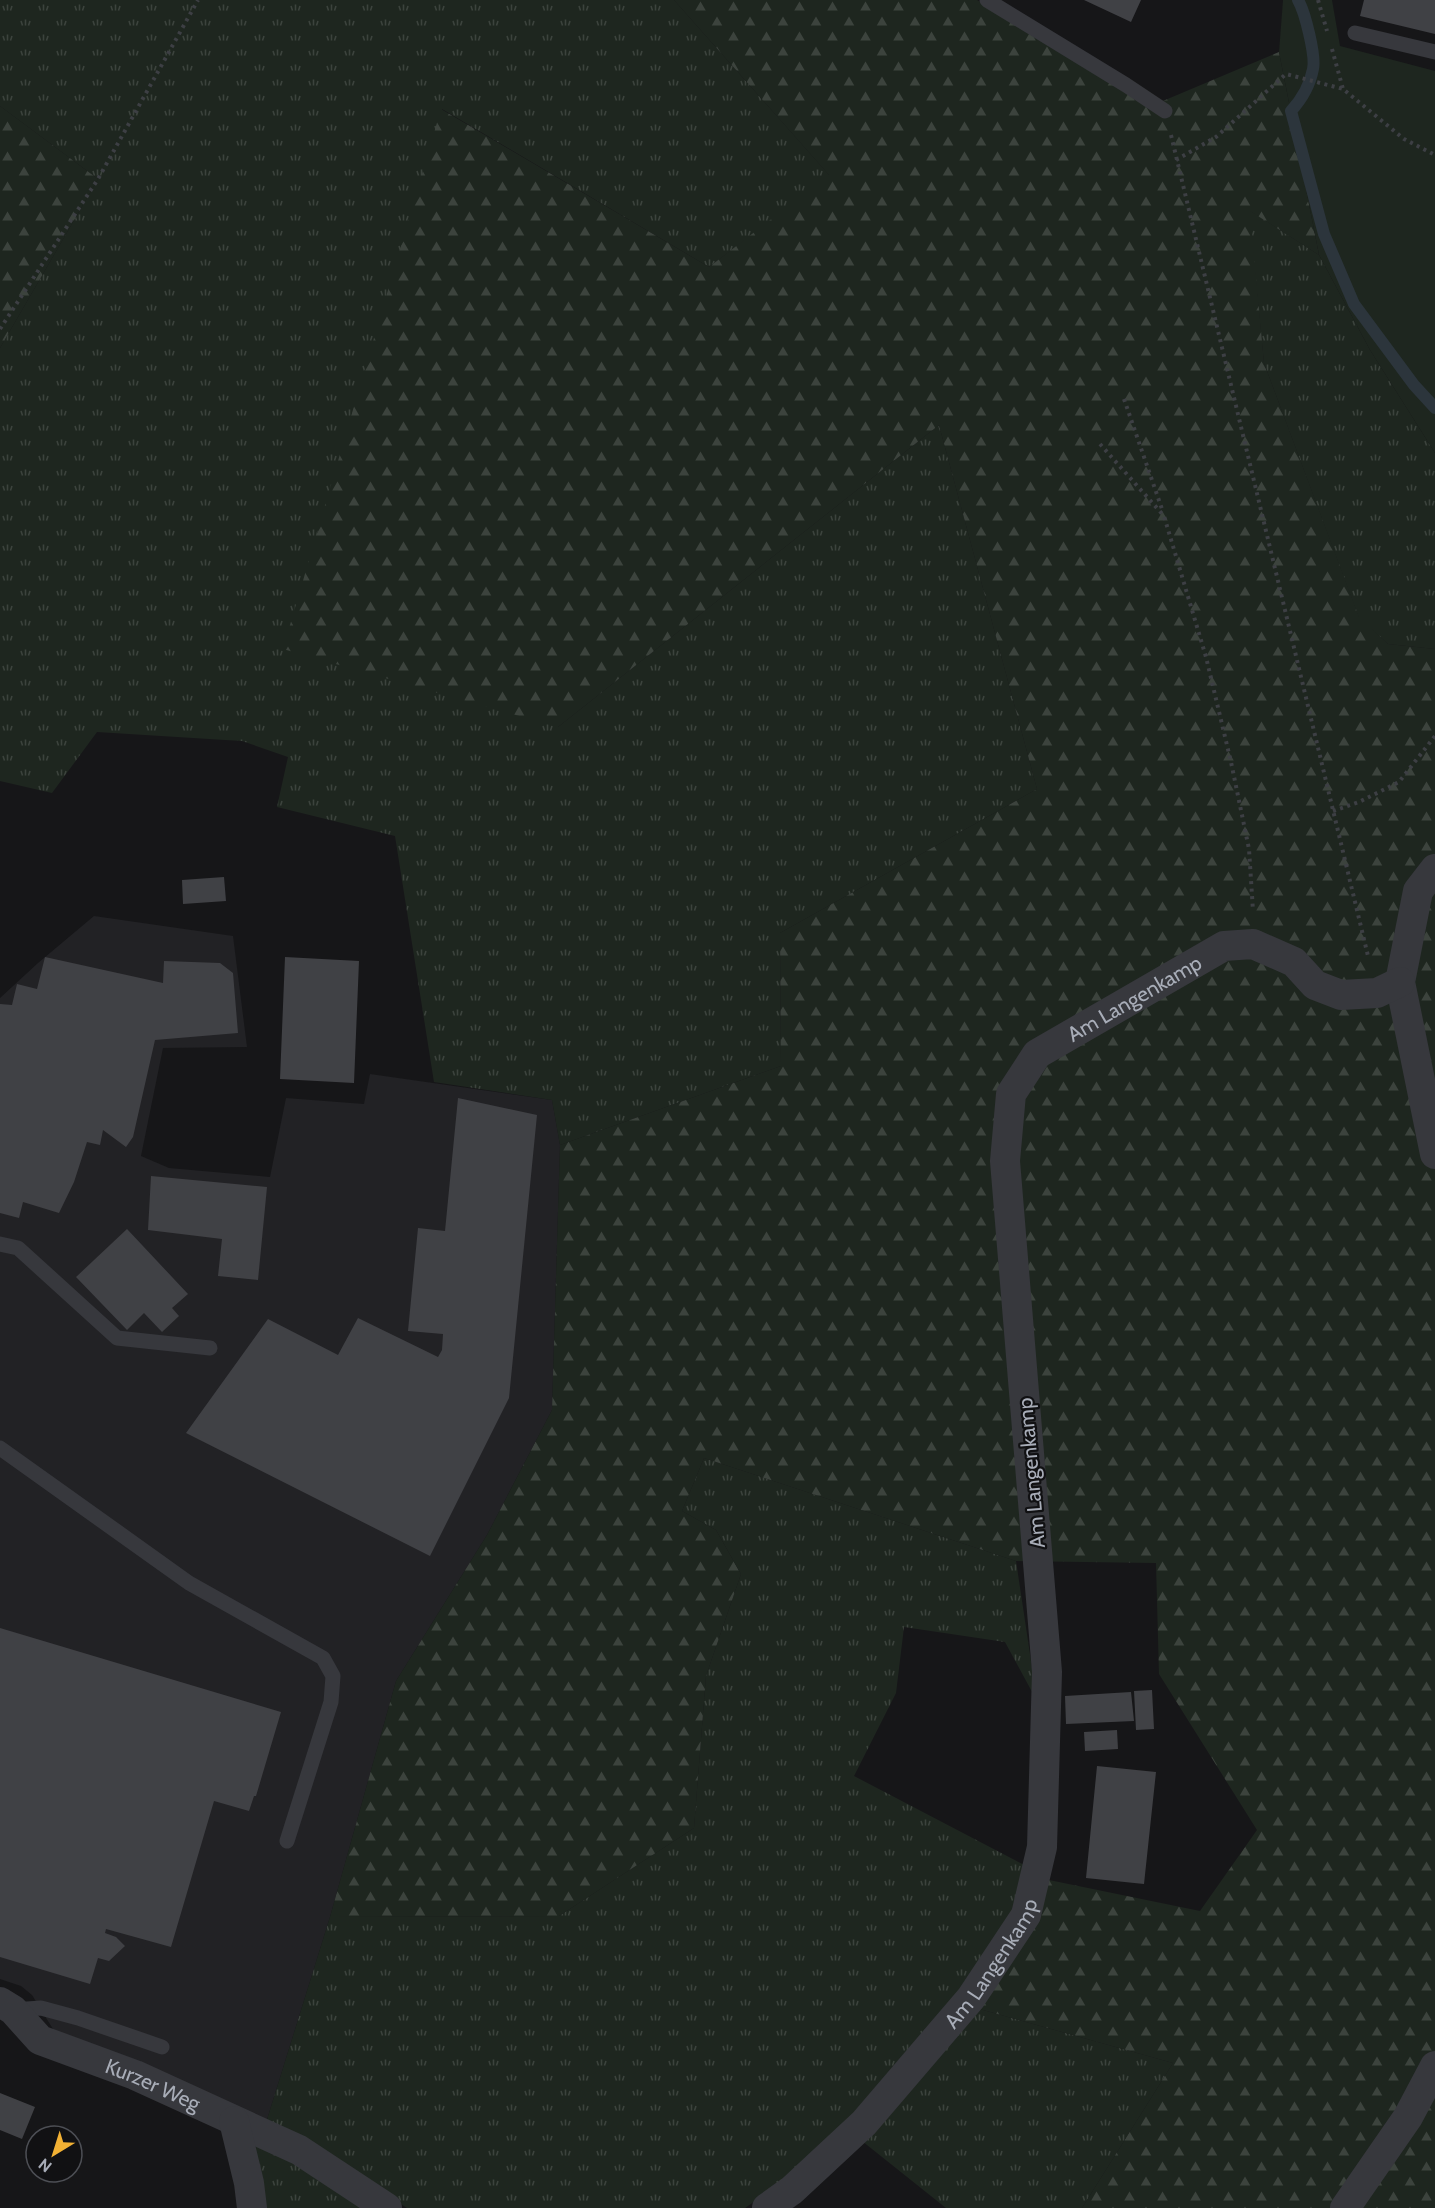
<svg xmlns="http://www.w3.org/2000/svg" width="1435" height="2208" font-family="Cabin,sans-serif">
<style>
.built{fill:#222225}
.grass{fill:url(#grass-tufts)}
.forest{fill:url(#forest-firs)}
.green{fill:#1e261f}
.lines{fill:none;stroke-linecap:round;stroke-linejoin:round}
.stream{stroke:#2c353c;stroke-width:12}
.building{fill:#404145}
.path{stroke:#3d3f44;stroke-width:4;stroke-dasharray:3 4.5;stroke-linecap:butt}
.service{stroke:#37383d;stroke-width:15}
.minor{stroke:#37383d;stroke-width:30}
.labels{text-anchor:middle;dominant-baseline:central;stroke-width:4.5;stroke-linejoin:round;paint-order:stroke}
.street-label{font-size:21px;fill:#a8adb8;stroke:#111113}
</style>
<defs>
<pattern id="grass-tufts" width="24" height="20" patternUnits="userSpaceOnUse" patternTransform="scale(1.5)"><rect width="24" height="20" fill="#1e261f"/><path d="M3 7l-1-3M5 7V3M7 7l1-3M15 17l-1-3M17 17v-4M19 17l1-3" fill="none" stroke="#3c433d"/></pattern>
<pattern id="forest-firs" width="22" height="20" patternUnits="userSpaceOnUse" patternTransform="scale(1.5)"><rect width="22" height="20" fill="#1e261f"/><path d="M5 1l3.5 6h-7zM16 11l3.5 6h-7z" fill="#3c433d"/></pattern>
</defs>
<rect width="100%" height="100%" fill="#161618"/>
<!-- built -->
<path class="built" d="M94 916 233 936 247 1047 163 1048 141 1156 169 1168 270 1177 286 1098 364 1104 370 1074 552 1100 560 1145 552 1410 487 1535 396 1681 330 1917 265 2126 56 2034 32 1995 21 1986 0 1979V998L38 963Z"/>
<!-- grass -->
<path class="grass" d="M0 0H674L830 176 709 267 442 109 558 727 939 425 1037 789 780 933 781 1066 560 1145 552 1100 434 1082 395 836 277 807 288 757 242 741 97 732 52 793 0 781V348L98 179 0 106Z
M1249 210 1319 255 1370 350 1435 453V649L1388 644 1359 618 1264 363Z
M704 1458 1016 1561 1037 1701 1005 1642 904 1627 896 1693 854 1776 1026 1866 1017 1912 963 1994 846 2123 785 2180 745 2208H407L380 2190 265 2126 330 1917 559 1916 694 1828 706 1676 741 1574 716 1530 682 1511Z
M976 2008 1173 2063 1082 2208H946L862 2141Z
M251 2139 294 2161 364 2208H266Z"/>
<!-- forest -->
<path class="forest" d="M674 0H977L1151 106 1279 52 1319 255 1250 211 1264 363 1359 617 1388 644 1435 649V2208H1082L1173 2063 976 2008 1044 1879 1200 1911 1257 1830 1159 1674 1156 1563 1016 1561 704 1458 682 1511 716 1530 741 1574 706 1676 694 1828 559 1916 330 1917 396 1681 487 1535 552 1410 560 1145 781 1066 780 933 1037 789 939 425 558 727 283 649 441 109 709 267 829 175Z
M0 106 98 179 0 348Z"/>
<!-- green -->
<path class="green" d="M1283 0H1332L1340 46 1435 71V453L1370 350 1319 255 1279 52Z"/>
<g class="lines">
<!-- stream -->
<path class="stream" d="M1298 0C1305 12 1316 56 1313 69 1310 85 1302 99 1291 111L1324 234 1354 304 1414 385 1435 408"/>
</g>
<!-- building -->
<path class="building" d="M1084 0H1141L1131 22Z
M1364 0H1435V34L1360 16Z
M224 877 226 901 183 904 182 880Z
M45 957 163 983 164 961 220 963 233 973 238 1033 155 1040 133 1137 126 1147 103 1130 100 1145 87 1142 74 1182 59 1213 23 1202 19 1218 0 1213V1004L12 1005 17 984 37 989Z
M285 957 359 961 354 1083 280 1079Z
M458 1098 537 1115 509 1398 430 1556 186 1433 268 1319 338 1355 358 1318 438 1357 442 1350 443 1334 408 1331 418 1228 445 1231Z
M151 1176 267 1187 258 1280 218 1276 222 1239 148 1230Z
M127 1229 188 1294 172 1308 179 1316 162 1332 144 1313 127 1330 76 1277Z
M0 1628 281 1712 256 1796H254L249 1811 214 1801 171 1947 106 1929 105 1933 116 1937 125 1946 109 1961 98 1958 90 1984 0 1957Z
M1152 1690 1154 1729 1136 1730 1134 1691Z
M1131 1692 1134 1721 1066 1724 1065 1696Z
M1117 1730 1118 1749 1085 1751 1084 1732Z
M1097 1766 1156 1772 1144 1884 1086 1878Z
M0 2093 35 2107 22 2139 0 2130Z"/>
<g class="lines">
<!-- path -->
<path class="path" d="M1318 0 1327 31
M1332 49 1343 89
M1171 135 1368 956
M1176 160 1216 137 1286 74 1343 89 1404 139 1435 155
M0 329 98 179 198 0
M1124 399 1163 512
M1100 444 1164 516 1206 657 1231 762 1249 849 1253 911
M1333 811 1359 802 1399 782 1435 736"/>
<!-- service -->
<path class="service" d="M987 0 1126 85 1165 111
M1355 33 1435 52
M0 1244 18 1248 117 1338 210 1348
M0 1448 189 1583 323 1658 333 1676 331 1702 287 1841
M13 2010 41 2008 78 2018 162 2047"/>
<!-- minor -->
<g class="minor">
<path d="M1435 869 1418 891 1400 982 1435 1154"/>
<path id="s1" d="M0 2002 13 2010 40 2040 135 2075 299 2150 387 2208"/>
<path d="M234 2121 249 2183 252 2208"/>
<path id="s2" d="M767 2208 792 2190 864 2123 971 1998 1026 1915 1042 1847 1047 1672 1005 1161 1011 1094 1037 1054 1224 946 1253 944 1294 962 1315 985 1341 995 1377 993 1400 982"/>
<path d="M1345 2208 1408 2117 1435 2066"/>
</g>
</g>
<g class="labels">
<!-- street labels -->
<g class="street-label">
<text stroke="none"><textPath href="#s2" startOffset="1378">Am Langenkamp</textPath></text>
<text transform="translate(1031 1473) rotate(-95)">Am Langenkamp</text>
<text stroke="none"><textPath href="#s2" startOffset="334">Am Langenkamp</textPath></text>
<text stroke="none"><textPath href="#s1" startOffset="177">Kurzer Weg</textPath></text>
</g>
</g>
<!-- north arrow -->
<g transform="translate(54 2154) rotate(218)"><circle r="28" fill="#111113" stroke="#4d4f55" stroke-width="1.5"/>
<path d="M0-4.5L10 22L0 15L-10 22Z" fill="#f2b134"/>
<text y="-9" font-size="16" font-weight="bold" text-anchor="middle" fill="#a8adb8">N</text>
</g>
</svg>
